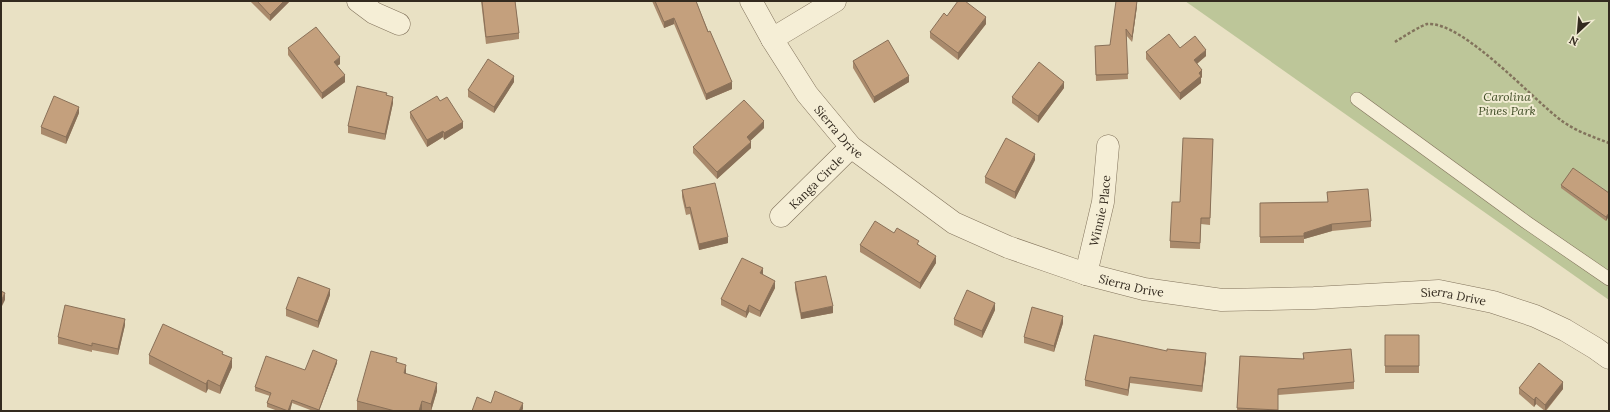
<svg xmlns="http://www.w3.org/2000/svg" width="1610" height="412" font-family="Lora,serif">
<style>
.green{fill:#bdc699}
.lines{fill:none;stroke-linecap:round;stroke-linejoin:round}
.lane-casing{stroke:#82735c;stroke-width:14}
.street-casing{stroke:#82735c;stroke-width:23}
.path{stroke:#82735c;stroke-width:2.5;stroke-dasharray:3 2;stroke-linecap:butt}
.lane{stroke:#f5eed6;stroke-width:13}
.street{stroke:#f5eed6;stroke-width:22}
.wall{fill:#a98a6c}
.shaded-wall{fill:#897058}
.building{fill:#c4a07d;stroke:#897058}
.labels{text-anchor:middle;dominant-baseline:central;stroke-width:4;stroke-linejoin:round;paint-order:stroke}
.park-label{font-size:12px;font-style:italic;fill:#414e27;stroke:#f1ebd2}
.street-label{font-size:12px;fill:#332a1f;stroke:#f1ebd2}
</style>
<rect width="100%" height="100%" fill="#e9e1c4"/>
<!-- green -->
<path class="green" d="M1185 1H1609V300Z"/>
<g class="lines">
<!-- lane casing -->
<g class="lane-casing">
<path id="lane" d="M1357 99 1526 222 1609 279"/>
</g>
<!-- street casing -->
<g class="street-casing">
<g id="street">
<path d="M358 1 374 13 399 24"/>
<path id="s1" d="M751 1 772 39 807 94 851 147 954 223 1008 247 1086 274 1144 289 1222 300 1314 298 1439 291 1493 302 1535 316 1565 330 1595 348 1609 358"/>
<path d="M772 39 835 1"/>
<path id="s2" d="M781 216 851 147"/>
<path id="s3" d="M1086 274 1103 202 1108 146"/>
</g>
</g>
<!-- path -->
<path class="path" d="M1395 42C1401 38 1422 25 1427 24 1463 21 1532 99 1562 121 1576 131 1593 137 1609 143"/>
<!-- lane -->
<use href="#lane" class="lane"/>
<!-- street -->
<use href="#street" class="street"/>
</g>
<!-- wall -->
<path class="wall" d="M250 1H290L270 21Z
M481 1H515L519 33V39L486 44Z
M652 1H696L732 89 706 100 674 24 664 28Z
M1137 6 1132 42 1126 35 1128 79 1096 81 1095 51 1110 45Z
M986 24 958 60 930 38V32Z
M288 48 340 64 337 66 345 82 322 99 288 55Z
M1180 48 1206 56 1197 64 1202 77 1201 78V83L1180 100 1146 59V52Z
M853 61 909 82 874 103 853 68Z
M514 82 494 113 468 97V90Z
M1064 88 1038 123 1012 103V97Z
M387 95 393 103 385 140 348 133V126Z
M440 101 463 128 444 140 443 137 427 147 410 118V112Z
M79 113 66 144 41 134V127Z
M764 128 750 141 751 148 717 179 693 153V147Z
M1213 139 1210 225 1201 224 1200 249 1170 248V241L1180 202Z
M1035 160 1015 199 985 183V177Z
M1561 185 1609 193V216L1606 221 1561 188Z
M682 190 728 243 699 250 690 214 686 215 682 197Z
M1327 192 1371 221V227L1332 231 1304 239V243H1260V203L1328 202Z
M894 233 919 245 936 263 920 289 860 252V245Z
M763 275 775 288 760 317 749 312 746 318 721 305V299Z
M795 282 833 313 801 319 795 289Z
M330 295 318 328 286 316V309Z
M995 310 982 338 954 325V319Z
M1063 323 1054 352 1024 343V337Z
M125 325 118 355 92 350V352L58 344V337Z
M1385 335H1419V373H1385Z
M1303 353 1354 382V389L1278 395V411H1237L1240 356 1303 359Z
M223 354 232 367 220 394 208 389 206 393 149 364V355Z
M1206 360 1202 392 1130 383 1128 396 1085 386V380Z
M337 363 319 411H313L292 403 290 411H278L267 407V403L270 396 255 391V387L305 370Z
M397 363 406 374 437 391 431 411H425L422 410V411H361L357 410V401Z
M1519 388 1563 389 1546 411H1545L1536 404 1534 407 1519 394Z"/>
<!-- shaded-wall -->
<path class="shaded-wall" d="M284 1H290L270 21V15Z
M1137 1V6L1132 42V37Z
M986 17V24L958 60V53Z
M674 18V24L664 28V22Z
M1206 50V56L1194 66V60Z
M340 57V64L334 68V62Z
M1202 70V77L1201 78V83L1180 100V93Z
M345 75V82L322 99V93Z
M514 76V82L494 113V107Z
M909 76V82L874 103V97Z
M732 82V89L706 100V94Z
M1064 82V88L1038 123V116Z
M393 97V103L385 140V134Z
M79 107V113L66 144V137Z
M764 121V128L747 144V137Z
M463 122V128L444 140V133Z
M443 131V137L427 147V140Z
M751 142V148L717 179V172Z
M1035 154V160L1015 199V192Z
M1609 213V216L1606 221V217Z
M1332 224V231L1304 239V233Z
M728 237V243L699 250V244Z
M936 256V263L920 289V283Z
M763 268V275L760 273Z
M775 281V288L760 317V311Z
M330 289V295L318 328V321Z
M5 293V300L1 308V301Z
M995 303V310L982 338V331Z
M749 305V312L746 318V312Z
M833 306V313L801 319V313Z
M1063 316V323L1054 352V346Z
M125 319V325L118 355V349Z
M1206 353V360L1202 392V386Z
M232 358V367L220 394V386Z
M337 360V363L319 411Z
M406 365V374L404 373Z
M1130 377V383L1128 396V390Z
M208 380V389L206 393V384Z
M1563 382V389L1545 411V405Z
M437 383V391L431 411V404Z
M1536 397V404L1534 407V400Z
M292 400V403L290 411H288Z
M422 401V411H419Z
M523 403V409L522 411H519Z"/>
<!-- building -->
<path class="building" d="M257 1H284L270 15Z
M482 1H515L519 33 486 37Z
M655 1H696L708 32 710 31 732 82 706 94 674 18 664 22Z
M958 1H965L986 17 958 53 930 32 944 13 947 16Z
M1116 1H1137L1132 37 1126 29 1128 74 1096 75 1095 46 1110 45Z
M316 27 340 57 334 62 345 75 322 93 288 48Z
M1169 34 1180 48 1195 36 1206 50 1194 60 1202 70 1199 73 1201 76 1180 93 1146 52Z
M888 40 909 76 874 97 853 61Z
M488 59 514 76 494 107 468 90Z
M1039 62 1064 82 1038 116 1012 97Z
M357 86 387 93 386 95 393 97 385 134 348 126Z
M54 96 79 107 66 137 41 127Z
M437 96 440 101 447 97 463 122 444 133 443 131 427 140 410 112Z
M744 100 764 121 747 137 751 142 717 172 693 147Z
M1006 138 1035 154 1015 192 985 177Z
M1183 138 1213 139 1210 218H1201L1200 243 1170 241 1172 202H1180Z
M1573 168 1609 193V213L1606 217 1561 185Z
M715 183 728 237 699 244 690 207 686 208 682 190Z
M1368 189 1371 221 1332 224 1304 233V236L1260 237V203L1328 202 1327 192Z
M875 221 894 233 897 228 919 241 917 244 936 256 920 283 860 245Z
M742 258 763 268 760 273 775 281 760 311 749 305 746 312 721 299Z
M826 276 833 306 801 313 795 282Z
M298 277 330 289 318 321 286 309Z
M967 290 995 303 982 331 954 319Z
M1 291 5 293 1 301Z
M65 305 125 319 118 349 92 343V346L58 337Z
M1032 307 1063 316 1054 346 1024 337Z
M163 324 223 352 222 354 232 358 220 386 208 380 206 384 149 355Z
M1094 335 1167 351V349L1206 353 1202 386 1130 377 1128 390 1085 380Z
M1385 335H1419V366H1385Z
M1351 349 1354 382 1278 389V410L1237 408 1240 356 1304 359 1303 353Z
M313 350 337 360 319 410 292 400 288 411 267 403 271 393 255 387 266 356 305 370Z
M371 351 397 358 396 362 406 365 404 373 437 383 431 404 422 401 419 411H395L357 401Z
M1539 363 1563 382 1545 405 1536 397 1534 400 1519 388Z
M495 391 523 403 519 411H472L477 397 491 403Z"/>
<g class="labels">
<!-- park labels -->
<g class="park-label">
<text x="1507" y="96">Carolina<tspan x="1507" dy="14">Pines Park</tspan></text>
</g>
<!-- street labels -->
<g class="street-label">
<text stroke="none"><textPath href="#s1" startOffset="158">Sierra Drive</textPath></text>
<text stroke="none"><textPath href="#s2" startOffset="49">Kanga Circle</textPath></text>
<text stroke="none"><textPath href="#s3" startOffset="65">Winnie Place</textPath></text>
<text stroke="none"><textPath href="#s1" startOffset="494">Sierra Drive</textPath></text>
<text stroke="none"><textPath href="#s1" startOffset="818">Sierra Drive</textPath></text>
</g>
</g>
<!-- border -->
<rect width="1610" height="412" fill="none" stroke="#332a1f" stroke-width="4"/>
<!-- north arrow -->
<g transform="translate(1578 32) rotate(206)" stroke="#f1ebd2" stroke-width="3" paint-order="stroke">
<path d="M0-3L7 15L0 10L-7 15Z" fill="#332a1f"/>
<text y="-6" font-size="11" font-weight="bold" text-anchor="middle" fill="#332a1f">N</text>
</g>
</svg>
